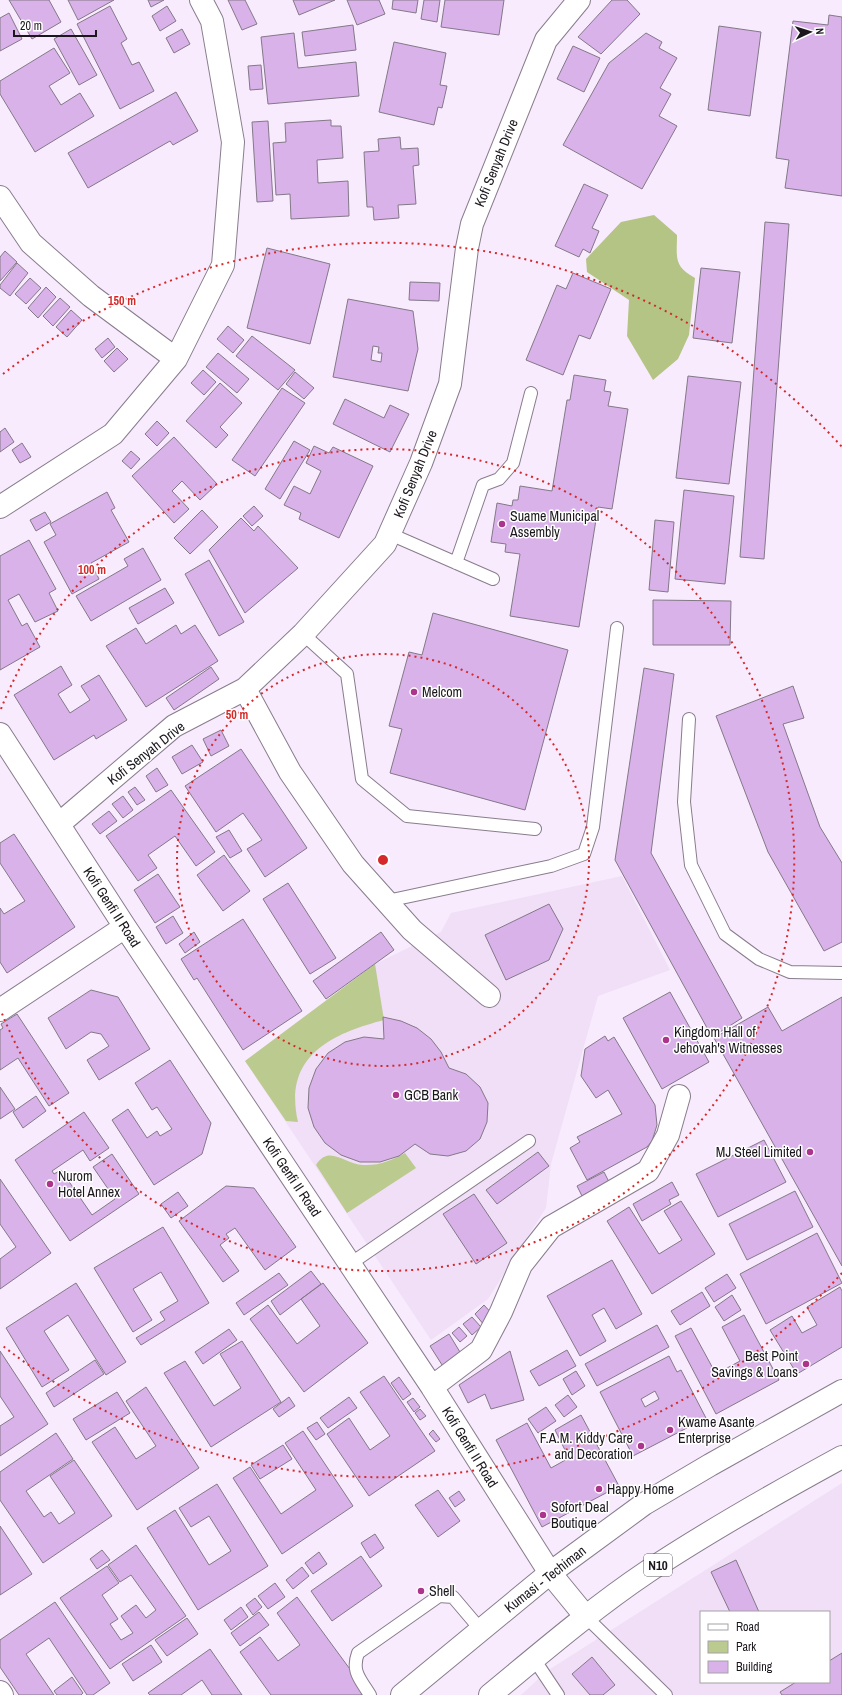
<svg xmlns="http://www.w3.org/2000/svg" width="842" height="1695" font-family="'Archivo Narrow',sans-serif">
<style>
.built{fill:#f0dff7;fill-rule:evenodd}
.green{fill:#bbca8f}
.forest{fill:#b4c484}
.building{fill:#d9b2e9;stroke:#837888;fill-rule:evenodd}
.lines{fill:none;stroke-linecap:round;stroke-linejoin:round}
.service-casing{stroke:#887d8c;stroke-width:14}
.minor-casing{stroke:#887d8c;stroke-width:24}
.trunk-casing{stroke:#887d8c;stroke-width:24}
.service{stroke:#fff;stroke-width:12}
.minor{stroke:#fff;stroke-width:22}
.trunk{stroke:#fff;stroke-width:22}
.ring{fill:none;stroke:#d62828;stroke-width:2;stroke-dasharray:2 4}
.poi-dot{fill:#ac358b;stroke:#fff;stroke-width:1.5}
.labels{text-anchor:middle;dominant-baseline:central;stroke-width:3;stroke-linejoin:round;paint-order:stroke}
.shield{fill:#fff;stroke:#5f5d61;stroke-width:1}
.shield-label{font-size:13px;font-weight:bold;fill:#1b171d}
.street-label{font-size:14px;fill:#1b171d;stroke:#fff}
.poi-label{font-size:14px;fill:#1b171d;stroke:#fff;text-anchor:start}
.centre{fill:#d62828;stroke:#fff;stroke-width:2}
.ring-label{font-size:12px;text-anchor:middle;font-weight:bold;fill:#d62828;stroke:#fff;stroke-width:3;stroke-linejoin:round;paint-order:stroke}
</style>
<rect width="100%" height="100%" fill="#f8ebfd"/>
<!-- built -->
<path class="built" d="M622 876 670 970 598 996 551 1164 546 1208 488 1299 431 1340 245 1061 375 964 441 932 451 913Z
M842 1483V1695H521L547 1671ZM701 1612H829V1682H701Z"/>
<!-- green -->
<path class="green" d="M375 964 384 1020C330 1034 283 1057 298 1122L286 1121 245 1061Z
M405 1153 416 1168 347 1213 316 1165C329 1144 344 1164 363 1165 379 1166 392 1160 405 1153Z"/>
<!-- forest -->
<path class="forest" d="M654 215 677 235C677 257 673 266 695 278L689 335 678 359 653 380 627 336 629 300 587 272 586 259 621 222Z"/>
<!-- building -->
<path class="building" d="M9 0H49L61 22 32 39Z
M68 0H114L78 20Z
M148 0H164L151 7Z
M228 0H245L257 24 242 30Z
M293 0H335L299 15Z
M347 0H379L385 14 357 25Z
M393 0H418L416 13 392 9Z
M424 0H440L437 22 421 19Z
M445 0H504L499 35 441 27Z
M612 0H627L640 14 601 54 578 37Z
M110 6 127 39 121 43 132 65 139 62 154 91 120 109 77 24Z
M167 6 176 21 160 31 152 16Z
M9 13 22 39 0 51V18Z
M829 15 842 17V196L785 188 789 160 776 158 793 21 828 25Z
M353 25 356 50 305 56 302 32Z
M719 26 761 32 750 116 708 110Z
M71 29 97 75 79 85 54 39Z
M182 29 190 44 174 53 166 38Z
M294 33 298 68 356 62 359 96 268 104 261 37Z
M646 33 662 42 659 48 677 58 660 88 671 94 659 116 677 126 642 189 563 145 609 63Z
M394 42 446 53 440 85 447 86 442 108 438 107 434 125 379 112Z
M573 46 600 58 584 92 557 79Z
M54 48 70 73 49 86 61 105 80 93 94 116 35 152 0 94V81Z
M261 65 263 89 250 90 248 66Z
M176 92 198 131 173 145 170 141 88 188 68 153Z
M331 120V126H341L343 158 317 160 318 183 348 181 349 216 291 219 290 194 276 195 273 143 286 142 285 123Z
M268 121 273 201 257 202 252 122Z
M400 137 401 149 418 148 419 165 413 166 416 204 398 205 399 218 374 220 373 207H367L364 152 379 151 378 139Z
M584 184 608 195 592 228 599 231 590 253 583 249 579 257 555 246Z
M765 222 789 224 764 559 740 557Z
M267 248 330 264 310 344 247 328Z
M5 251 17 262 0 281V257Z
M17 263 28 273 10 296 0 288V285Z
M701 268 740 272 732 343 693 338Z
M573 273 611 289 590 339 579 335 563 375 526 360 557 285 566 289Z
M30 278 41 288 26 304 15 294Z
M410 282 440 283 439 301 409 300Z
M46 287 56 297 38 318 28 308Z
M60 298 70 307 53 326 43 316Z
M348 299 413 311 418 349 408 391 333 377ZM373 346 379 347 378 353H382L381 362 371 360Z
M71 310 82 320 67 337 56 327Z
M228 326 244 340 233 353 217 339Z
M252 336 295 370 278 390 236 356Z
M108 338 115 347 102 358 95 349Z
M117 348 128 359 114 372 104 361Z
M218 353 249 379 237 393 206 367Z
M203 370 216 382 204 395 191 383Z
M295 372 314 388 304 399 286 384Z
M574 375 606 380 604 391 611 392 608 406 628 409 612 509 598 507 579 627 510 616 520 554 505 552 506 544 491 542 497 503 512 506 513 500H518L520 486 552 491 567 400H570Z
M688 376 741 382 729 484 676 478Z
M220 383 242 403 220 427 228 435 216 448 186 421Z
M282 388 305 403 255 476 232 460Z
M345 399 384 418 390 405 409 414 390 452 333 424Z
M157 421 169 433 157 446 145 434Z
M5 428 14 442 0 452V432Z
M174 437 217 484 200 500 182 481 172 491 189 509 174 523 132 476Z
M294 441 310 450 280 499 265 489Z
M22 443 31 457 20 463 12 450Z
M314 446 329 453 333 447 373 466 339 538 299 519 301 513 284 505 294 486 310 494 321 471 306 463Z
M131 451 140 459 131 469 122 461Z
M684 490 734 496 725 584 675 579Z
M107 492 115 508 111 510 129 542 91 563 99 579 72 594 44 542 56 535 50 524Z
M254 506 263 516 252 526 243 516Z
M202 510 218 527 190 554 174 538Z
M45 512 51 522 36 531 30 520Z
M241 518 254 531 258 526 298 568 245 613 209 550Z
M655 520 674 522 668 592 649 590Z
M29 540 56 589 49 593 58 611 35 622 19 594 8 600 22 626 27 623 40 647 0 670V556Z
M143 548 161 580 91 621 76 596 128 566 124 559Z
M209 560 244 622 219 636 185 574Z
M165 588 174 603 138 624 129 608Z
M653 600 731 601 730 645H653Z
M433 613 568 650 525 810 390 773 402 729 389 726 409 652 422 655Z
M176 625 181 634 195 625 218 661 146 707 106 646 136 628 146 644Z
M61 666 72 685 58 694 70 713 90 700 81 686 99 675 127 720 96 739 94 735 54 760 14 695Z
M211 667 219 679 174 710 166 698Z
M644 668 674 674 651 853 742 1018 712 1037 615 860Z
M793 686 804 718 783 724 820 827 842 863V942L824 951 768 852 716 716Z
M221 730 229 746 211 756 203 739Z
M192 745 203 762 182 774 172 757Z
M241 749 307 848 265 877 247 849 262 840 243 813 216 832 185 786Z
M157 768 168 785 156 792 146 776Z
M135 787 145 800 137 805 128 792Z
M171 790 215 852 196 866 175 836 148 855 157 868 138 881 106 836Z
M123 796 133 810 123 818 112 804Z
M109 811 117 821 100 834 92 824Z
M229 830 242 851 230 858 216 837Z
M14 834 75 927 7 973 0 962V908L4 914 25 901 0 863V843Z
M224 855 250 891 223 911 197 875Z
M158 874 180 907 155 923 134 890Z
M288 883 336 958 310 974 263 899Z
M549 904 563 929 549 960 506 980 485 935Z
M173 916 183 933 166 944 156 927Z
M243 919 302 1011 243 1050 197 978 194 980 181 959Z
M194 932 200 942 185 953 179 944Z
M381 932 394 950 326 999 313 981Z
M91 990 118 997 150 1049 99 1080 87 1060 109 1046 101 1034 91 1032 66 1049 48 1018Z
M670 992 709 1062 662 1089 623 1018Z
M842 997V1266L714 1038 768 1007 782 1031Z
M17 1014 69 1093 49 1106 18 1058 0 1070V1030L3 1028 1 1024Z
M383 1017 401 1021 417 1028 431 1039 441 1052 449 1068 466 1074 480 1087 488 1103 487 1122 480 1139 466 1151 448 1156 430 1154 415 1144 399 1156 380 1162H360L341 1155 325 1143 314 1127 308 1108 309 1088 316 1069 328 1053 345 1042 364 1037 384 1039Z
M605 1036 608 1041 614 1037 655 1105 657 1125 652 1141 647 1147 587 1180 570 1148 580 1142 577 1137 622 1114 608 1090 596 1098 581 1076 585 1049Z
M170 1060 211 1123 202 1154 154 1185 112 1120 128 1109 147 1138 157 1131 160 1136 172 1129 157 1107 152 1110 135 1083Z
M0 1087 15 1109 0 1119Z
M36 1096 46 1111 23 1128 13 1112Z
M84 1112 109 1148 90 1161 83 1150 52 1171 54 1174 61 1170 92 1215 115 1199 93 1167 112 1154 139 1194 70 1241 15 1160Z
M764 1140 786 1182 718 1217 696 1174Z
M538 1152 549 1166 497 1204 486 1190Z
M604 1172 609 1182 582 1196 577 1186Z
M0 1179 51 1253 0 1289V1259L16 1247 0 1224Z
M672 1182 679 1195 669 1200 671 1204 642 1221 633 1204Z
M226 1186 254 1188 296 1247 265 1270 235 1228 226 1234 229 1238 220 1245 239 1271 223 1282 179 1221Z
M795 1191 813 1227 747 1260 729 1224Z
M178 1192 188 1206 171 1218 161 1204Z
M474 1194 507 1243 476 1264 443 1214Z
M681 1201 715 1254 652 1294 607 1221 629 1207 659 1254 682 1240 664 1211Z
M163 1227 209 1303 141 1345 136 1338 165 1320 160 1312 178 1301 161 1272 133 1289 152 1320 133 1332 94 1268Z
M817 1233 842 1283 766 1324 740 1274Z
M612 1260 642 1314 616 1329 604 1308 592 1315 606 1341 580 1356 547 1296Z
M311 1271 321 1284 280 1315 271 1301Z
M279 1273 288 1285 244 1315 236 1303Z
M727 1274 736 1288 714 1302 705 1288Z
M76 1283 126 1362 106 1375 68 1315 44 1331 69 1370 42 1387 6 1328Z
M323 1283 368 1343 304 1392 250 1319 268 1305 297 1344 320 1326 301 1299Z
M840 1287 842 1291V1347L797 1374 770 1330 792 1316 802 1333 817 1325 807 1307Z
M702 1292 710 1306 680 1325 671 1311Z
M732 1295 741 1310 724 1321 715 1307Z
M484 1305 494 1316 484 1325 475 1314Z
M744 1315 779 1380 716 1414 675 1336 691 1328 716 1374 740 1361 722 1327Z
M472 1317 481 1327 472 1335 463 1324Z
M657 1325 669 1347 597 1386 585 1364Z
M459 1327 467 1336 460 1342 452 1333Z
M229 1329 237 1340 203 1364 195 1352Z
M449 1334 463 1357 444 1368 430 1346Z
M242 1341 281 1402 211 1447 164 1373 185 1361 214 1406 241 1388 220 1354Z
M567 1350 576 1366 539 1386 530 1371Z
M0 1351 48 1424 0 1456V1426L14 1417 0 1396Z
M510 1351 524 1400 491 1409 485 1394 468 1403 459 1385Z
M669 1356 677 1372 681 1370 706 1418 633 1456 600 1392ZM655 1391 659 1399 645 1407 641 1399Z
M95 1360 104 1374 54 1407 46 1393Z
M576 1371 585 1386 572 1395 563 1379Z
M384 1376 435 1451 369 1496 327 1434 349 1418 370 1450 390 1436 360 1392Z
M399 1377 411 1394 403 1400 391 1383Z
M146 1387 199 1468 137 1510 92 1442 115 1427 136 1459 156 1446 126 1401Z
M117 1392 130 1413 86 1440 73 1419Z
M568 1395 577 1407 564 1417 555 1405Z
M289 1397 295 1406 279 1417 273 1409Z
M349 1397 357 1408 328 1428 320 1418Z
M413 1398 420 1407 414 1412 407 1402Z
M546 1407 556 1421 538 1433 528 1419Z
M420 1409 426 1416 420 1420 415 1413Z
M581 1415 619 1486 542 1527 496 1440 527 1423 551 1468 569 1458 555 1430Z
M317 1422 325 1434 316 1440 307 1428Z
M433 1430 440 1439 436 1442 429 1434Z
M303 1431 353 1506 282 1554 233 1478 250 1467 281 1514 316 1490 285 1443Z
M56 1433 73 1459 26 1491 44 1517 51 1512 59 1524 75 1513 50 1476 74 1460 112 1516 43 1563 0 1500V1472Z
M283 1445 292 1459 260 1479 251 1465Z
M217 1484 268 1566 198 1610 147 1528 175 1510 209 1565 231 1551 209 1516 191 1527 179 1508Z
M438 1490 460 1521 438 1537 415 1505Z
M459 1491 465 1500 455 1507 449 1498Z
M0 1526 32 1574 0 1595Z
M375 1534 384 1548 370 1558 361 1543Z
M136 1545 186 1616 110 1669 60 1598 107 1566 119 1583 102 1595 118 1619 110 1624 121 1640 133 1633 121 1616 136 1605 146 1618 156 1610 131 1575 120 1582 108 1565Z
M102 1550 110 1560 97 1569 90 1559Z
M319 1552 327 1564 313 1574 305 1563Z
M361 1556 382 1586 332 1621 311 1591Z
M736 1560 759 1612H730L711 1572Z
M302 1567 309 1576 293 1589 286 1580Z
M275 1583 285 1597 268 1609 258 1596Z
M297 1597 366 1691 361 1695H271L240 1652 260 1637 278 1661 300 1645 277 1613Z
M255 1598 262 1607 253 1615 246 1605Z
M55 1602 110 1683 93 1695H87L49 1638 26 1654 54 1695H19L0 1667V1640Z
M241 1607 248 1617 231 1630 224 1620Z
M259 1612 269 1625 240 1646 231 1633Z
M187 1618 198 1634 167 1656 155 1640Z
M151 1645 162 1662 133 1681 122 1664Z
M210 1649 242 1695H212L202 1680 181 1695H150L148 1693Z
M842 1653V1695H782L780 1692 796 1682H829V1661Z
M592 1657 615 1685 603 1695H590L572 1674Z
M72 1677 83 1693 81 1695H57L54 1691Z"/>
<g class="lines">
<!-- service casing -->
<g class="service-casing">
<path id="service" d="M390 534 493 579
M456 563 483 485 499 479 513 463 531 393
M303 634 347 674 362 779 407 816 535 829
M689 719 684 802 691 865 725 934 759 959 790 972 842 973
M387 901 551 866 584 854 593 827 617 628
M350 1264 529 1141
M586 1617 666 1695
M534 1659 558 1695
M370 1695C361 1680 351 1672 358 1653L439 1596 453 1597 481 1630"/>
</g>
<!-- minor casing -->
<g class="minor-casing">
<path id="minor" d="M0 197 31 243 91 296 176 359
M0 507 113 434 176 359 223 265 233 142 212 21 201 0
M245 689 290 772 353 864 412 930 489 996
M0 734 125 927 432 1387 550 1573 586 1617
M59 824 174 726 245 689 303 634 385 544 421 463 450 384 467 248 472 224 546 40 579 0
M0 1010 125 927
M432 1387 481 1350 501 1312 521 1265 551 1227 648 1171 668 1135 679 1096
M0 1692 2 1695"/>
</g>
<!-- trunk casing -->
<g class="trunk-casing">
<path id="trunk" d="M402 1695 550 1573 644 1504 710 1465 842 1391
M490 1695C541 1653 592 1609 647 1572 710 1530 776 1493 842 1457"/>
</g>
<!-- service -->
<use href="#service" class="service"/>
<!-- minor -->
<use href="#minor" class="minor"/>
<!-- trunk -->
<use href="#trunk" class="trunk"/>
</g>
<!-- distance rings -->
<g class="ring">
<circle cx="383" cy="860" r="206"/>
<path d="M1 709A411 411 0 1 1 1 1011"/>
<path d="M842 1273A617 617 0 0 1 3 1346M3 374A617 617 0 0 1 842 447"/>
</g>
<!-- markers -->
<g class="poi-dot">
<circle cx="502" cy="524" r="4"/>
<circle cx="414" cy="692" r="4"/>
<circle cx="666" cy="1040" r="4"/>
<circle cx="396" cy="1095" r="4"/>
<circle cx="810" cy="1152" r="4"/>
<circle cx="50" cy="1184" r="4"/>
<circle cx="806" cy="1364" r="4"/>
<circle cx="670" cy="1430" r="4"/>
<circle cx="641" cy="1446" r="4"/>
<circle cx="599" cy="1489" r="4"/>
<circle cx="543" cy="1515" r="4"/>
<circle cx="421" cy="1591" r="4"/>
</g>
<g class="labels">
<!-- shield labels -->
<rect class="shield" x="644" y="1554" width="28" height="22" rx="3"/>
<g class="shield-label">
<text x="658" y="1565">N10</text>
</g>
<!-- street labels -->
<g class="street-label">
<text transform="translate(496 163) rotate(-68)">Kofi Senyah Drive</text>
<text transform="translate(415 474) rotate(-68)">Kofi Senyah Drive</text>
<text transform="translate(146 753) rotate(-38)">Kofi Senyah Drive</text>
<text transform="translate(112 907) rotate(57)">Kofi Genfi II Road</text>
<text transform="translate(292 1177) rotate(56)">Kofi Genfi II Road</text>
<text transform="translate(470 1447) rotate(58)">Kofi Genfi II Road</text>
<text transform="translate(545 1579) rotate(-38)">Kumasi - Techiman</text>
</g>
<!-- poi labels -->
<g class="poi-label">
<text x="510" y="516">Suame Municipal<tspan x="510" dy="16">Assembly</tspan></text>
<text x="422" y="692">Melcom</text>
<text x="674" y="1032">Kingdom Hall of<tspan x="674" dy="16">Jehovah's Witnesses</tspan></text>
<text x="404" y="1095">GCB Bank</text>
<text x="802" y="1152" text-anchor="end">MJ Steel Limited</text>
<text x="58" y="1176">Nurom<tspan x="58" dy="16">Hotel Annex</tspan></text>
<text x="798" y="1356" text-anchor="end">Best Point<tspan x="798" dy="16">Savings &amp; Loans</tspan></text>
<text x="678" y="1422">Kwame Asante<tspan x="678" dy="16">Enterprise</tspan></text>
<text x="633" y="1438" text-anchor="end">F.A.M. Kiddy Care<tspan x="633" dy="16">and Decoration</tspan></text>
<text x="607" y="1489">Happy Home</text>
<text x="551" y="1507">Sofort Deal<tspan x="551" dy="16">Boutique</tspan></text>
<text x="429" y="1591">Shell</text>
</g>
</g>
<circle cx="383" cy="860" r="6" class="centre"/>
<g class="ring-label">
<text x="122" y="305">150 m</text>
<text x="92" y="574">100 m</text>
<text x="237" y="719">50 m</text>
</g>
<!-- legend -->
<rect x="700" y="1611" width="130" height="72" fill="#ffffff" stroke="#a4a2a5"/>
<rect x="708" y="1624" width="20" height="6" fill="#ffffff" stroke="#a4a2a5"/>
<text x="736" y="1631" font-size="12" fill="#1b171d">Road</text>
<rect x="708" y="1641" width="20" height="12" fill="#bbca8f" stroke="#a4a2a5"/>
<text x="736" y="1651" font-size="12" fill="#1b171d">Park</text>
<rect x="708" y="1661" width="20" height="12" fill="#d9b2e9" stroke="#a4a2a5"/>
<text x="736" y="1671" font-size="12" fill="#1b171d">Building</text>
<!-- north arrow -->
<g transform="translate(810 32) rotate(86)" stroke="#ffffff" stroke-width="3" paint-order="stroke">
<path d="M0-3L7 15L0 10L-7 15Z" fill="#1b171d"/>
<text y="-6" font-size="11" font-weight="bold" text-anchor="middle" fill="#1b171d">N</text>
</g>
<!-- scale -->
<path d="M14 30v6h82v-6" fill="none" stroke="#1b171d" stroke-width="2"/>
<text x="20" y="30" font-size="12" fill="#1b171d" stroke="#ffffff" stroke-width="3" paint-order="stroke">20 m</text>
</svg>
